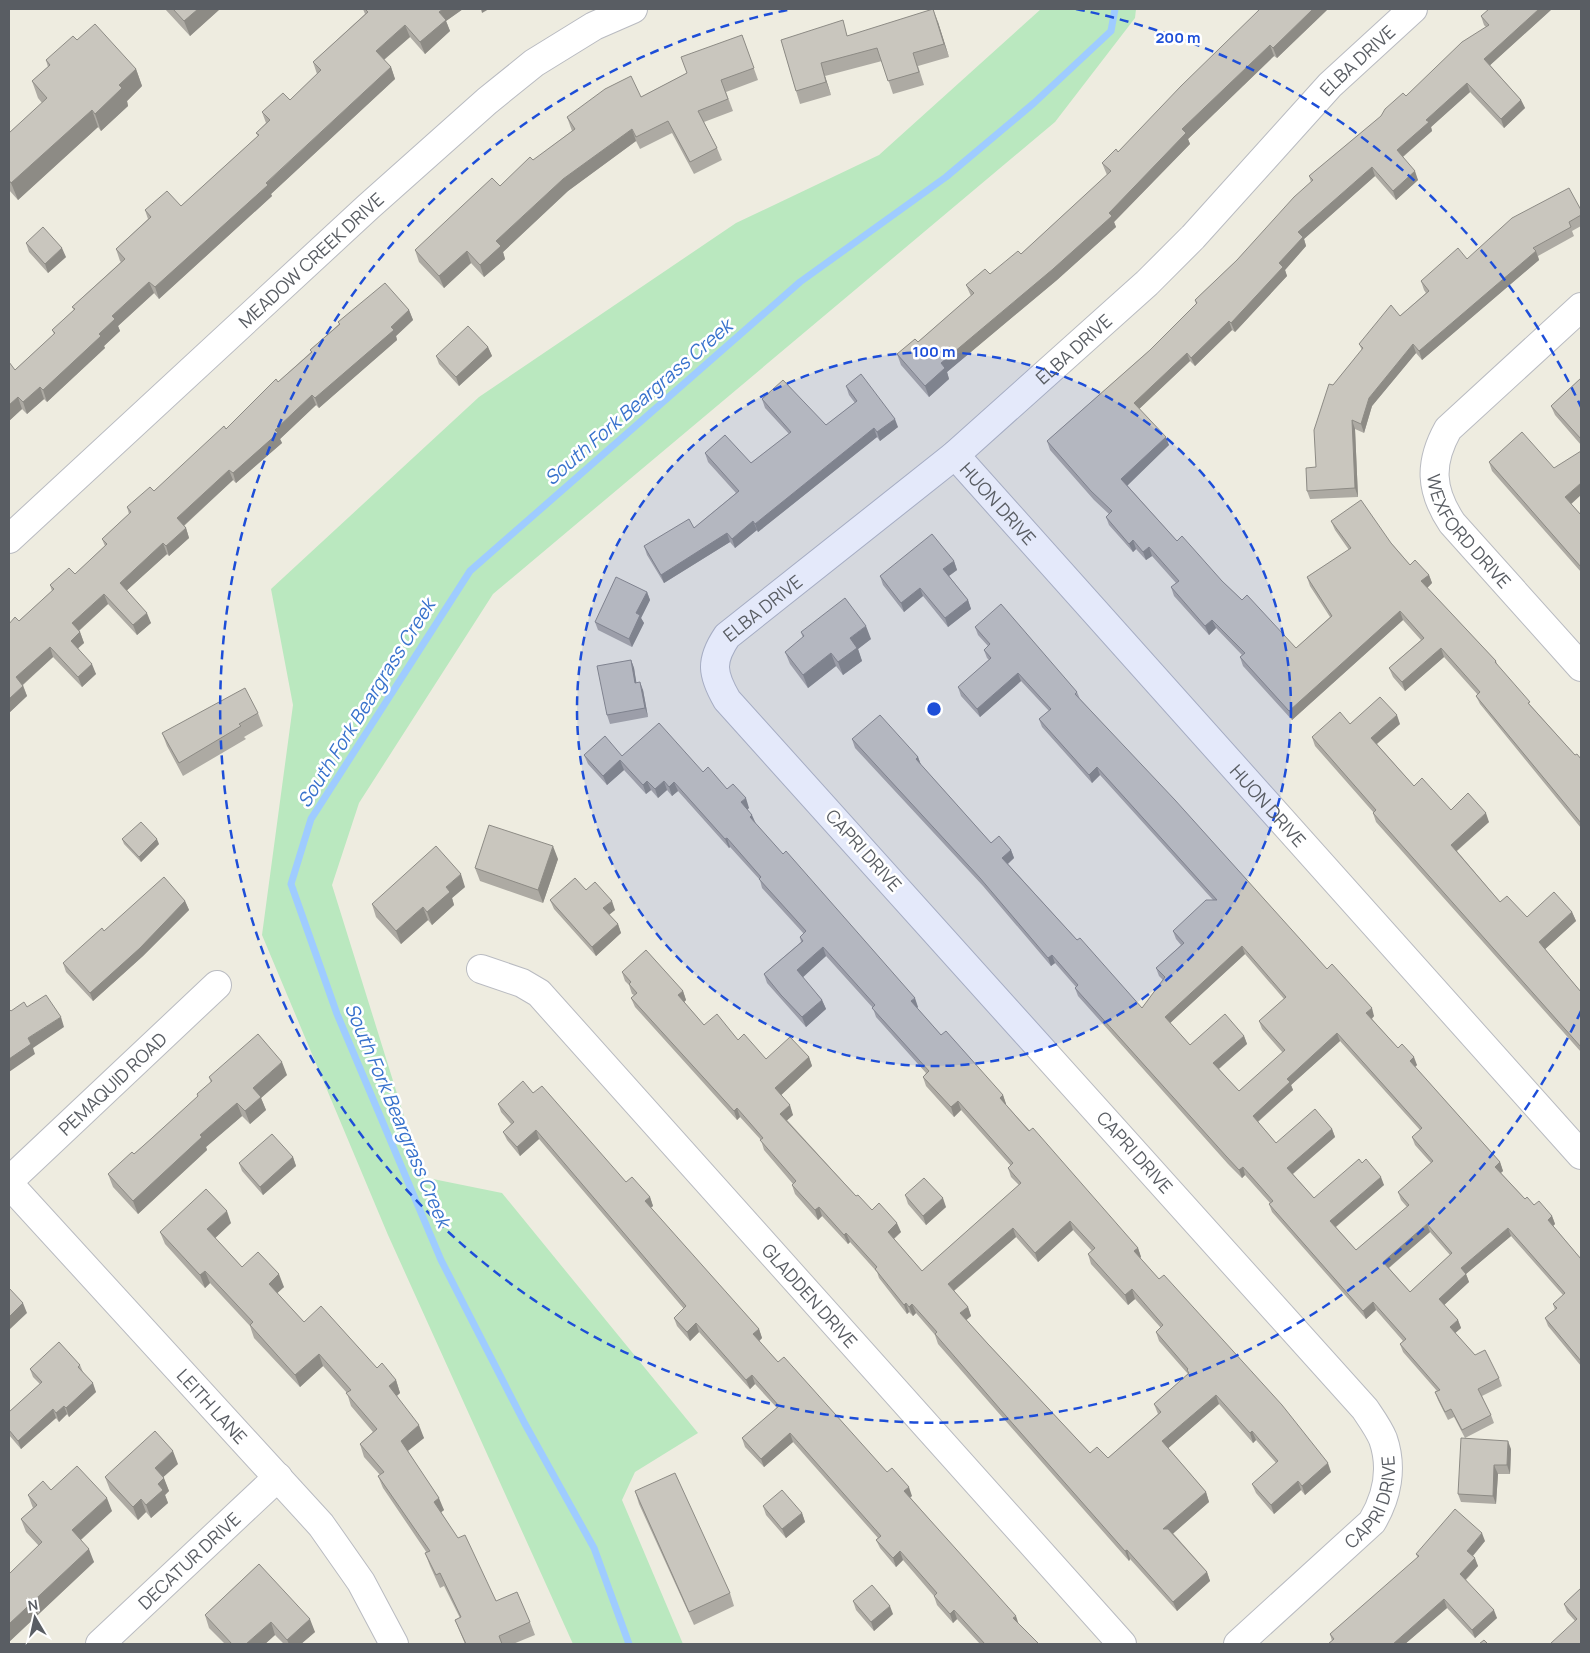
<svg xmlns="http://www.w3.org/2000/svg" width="1590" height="1653" font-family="Manrope,sans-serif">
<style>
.green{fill:#bae8bf}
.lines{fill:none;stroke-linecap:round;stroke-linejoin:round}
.stream{stroke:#9fccff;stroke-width:7}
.minor-casing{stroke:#b9bbc1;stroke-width:30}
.minor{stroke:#fff;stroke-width:28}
.wall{fill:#adaaa3;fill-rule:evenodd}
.shaded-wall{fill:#8d8b85}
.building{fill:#c9c6be;stroke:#8d8b85;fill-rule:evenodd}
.ring{fill:none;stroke:#1d4ed8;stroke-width:2.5;stroke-dasharray:9 6}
.labels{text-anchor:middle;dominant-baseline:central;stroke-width:5;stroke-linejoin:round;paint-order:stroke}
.street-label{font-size:18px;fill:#595d63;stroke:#fff}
.water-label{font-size:19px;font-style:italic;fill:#3872cc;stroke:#fff}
.centre{fill:#1d4ed8;stroke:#fff;stroke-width:2.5}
.ring-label{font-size:15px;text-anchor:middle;font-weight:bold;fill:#1d4ed8;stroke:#fff;stroke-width:5;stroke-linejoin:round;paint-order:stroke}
</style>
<rect width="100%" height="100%" fill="#eeece0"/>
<!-- green -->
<path class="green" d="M1041 9H1136L1135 18 1055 122 493 594 359 803 332 885 423 1177 502 1193 698 1433 635 1472 622 1500 683 1644H573L388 1235 262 935 293 705 271 589 479 397 736 223 879 155Z"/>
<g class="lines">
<!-- stream -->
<path class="stream" d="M629 1644 594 1548 525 1424 441 1260 337 1014 291 884 311 819 470 571 800 282 946 177 1034 103 1111 31 1115 9"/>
<!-- minor casing -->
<g class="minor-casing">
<g id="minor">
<path id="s1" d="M1581 307 1448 429C1429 463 1430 490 1452 523L1581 667"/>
<path id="s2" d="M955 455 1581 1155"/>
<path id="s3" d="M9 539 368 207 487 101 534 63 594 26 633 9"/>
<path id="s4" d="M481 969 522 983 539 993 1122 1644"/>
<path id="s5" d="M9 1181 217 985"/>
<path id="s6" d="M9 1184 321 1525 361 1582 394 1644"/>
<path id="s7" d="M100 1644 278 1477"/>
<path id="s8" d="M1238 1644 1372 1522C1387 1497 1393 1468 1383 1439 1379 1429 1371 1418 1365 1409L727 700C712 674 710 661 727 636L955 455 1147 283 1193 237 1330 85 1413 9"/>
</g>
</g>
<!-- minor -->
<use href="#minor" class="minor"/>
</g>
<!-- wall -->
<path class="wall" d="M165 9H220L190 36Z
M363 9H463L446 21 450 31 425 54 410 37 384 60 391 67 395 79 271 194 272 196 159 299 154 293 118 326 120 331 104 346 105 348 47 402 44 399 27 414 22 409 9 421 15 370 54 334 52 330 74 310 72 307 121 262 120 261 116 249 148 219 145 210 181 206 258 136 256 133 266 123 262 112 290 100 317 74 313 62 365 14Z
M1260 9H1328L1277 58 1274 56 1188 139 1190 144 1114 222 1116 227 1057 280 947 372 949 379 929 397 901 365 897 354 918 342 971 296 966 285 990 274 1021 254 1107 175 1102 163 1118 152Z
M1552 9 1490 65 1521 100 1525 108 1504 128 1470 92 1431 127 1432 131 1403 157 1418 180 1396 200 1375 176 1304 239 1306 246 1285 270 1287 276 1235 332 1232 330 1195 366 1190 361 1139 409 1169 445 1127 485 1177 541 1222 581 1242 600 1296 648 1330 617 1310 586 1307 577 1349 550 1335 530 1331 521 1391 543 1410 565 1429 575 1432 583 1427 588 1496 661 1498 666 1532 707 1575 755 1581 759V828L1480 704 1476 696 1478 695 1444 657 1405 691 1393 677 1389 668 1421 640 1403 620 1292 720 1243 666 1240 657 1242 655 1216 628 1209 635 1174 596 1171 587 1176 583 1152 556 1146 560 1136 549 1133 552 1109 525 1106 517 1109 514 1094 500 1050 450 1047 441 1150 350 1196 304 1195 300 1237 260 1311 182 1309 176 1406 96 1486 27 1484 25 1481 16Z
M938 22 949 57 918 66 924 85 893 94 882 61 825 76 831 95 800 104 796 91 781 40 848 36Z
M742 35 758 80 726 92 733 111 704 122 717 148 722 160 694 174 672 133 640 149 636 141 568 191 503 252 505 259 484 277 471 263 444 288 419 262 415 250 572 131 567 117 641 97 687 73Z
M77 40 136 69 142 86 127 101 128 106 101 131 98 127 18 200 9 190V133L42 103 38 98 32 81 48 67 46 60Z
M1581 210V226L1572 231 1574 236 1538 256 1539 260 1422 360 1416 353 1372 406 1364 433 1355 429 1358 497 1310 499 1307 491 1316 467 1333 385 1362 350 1359 344 1400 316 1426 293 1424 290 1421 281 1467 259Z
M26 243 66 257 48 273 29 252Z
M409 310 413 320 396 336 397 340 319 408 316 405 280 439 282 443 236 483 233 480 184 526 186 528 189 538 169 556 167 554 127 590 151 623 137 635 108 604 79 631 80 632 84 643 78 648 96 674 82 687 53 657 23 685 27 696 9 713 19 621 52 591 50 585 75 574 105 546 102 539 129 514 127 507 154 491 226 429 311 352 310 350 339 324 338 322Z
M488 347 492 356 459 386 439 364 436 356Z
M1581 378V445L1555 415 1551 406Z
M846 386 898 427 880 441 877 437 758 532 757 530 735 548 730 542 664 583 647 555 644 546 694 528 736 493 708 462 705 453 751 463 789 434 765 408 762 399 826 425 855 403 849 395Z
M1489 462 1571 504 1581 515V572L1492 471Z
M954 561 957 570 949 576 968 600 971 609 948 627 923 596 904 612 883 585 880 576Z
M647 592 650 600 641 618 644 623 632 647 598 630 595 622Z
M975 627 1077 692 1080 699 1327 969 1374 1016 1372 1019 1398 1048 1417 1065 1415 1067 1500 1162 1503 1171 1501 1173 1525 1199 1552 1216 1555 1224 1553 1226 1581 1259V1366L1548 1326 1545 1318 1555 1310 1553 1304 1563 1295 1511 1236 1466 1274 1469 1282 1444 1305 1458 1320 1461 1328 1455 1333 1475 1355 1499 1378 1502 1386 1482 1396 1491 1415 1494 1423 1465 1438 1454 1417 1448 1420 1438 1400 1435 1392 1437 1391 1403 1352 1400 1344 1403 1341 1376 1310 1366 1319 1272 1212 1269 1204 1270 1203 1245 1175 1242 1178 1228 1164 1078 996 1075 988 1076 987 1055 963 1051 966 983 886 855 748 852 739 918 757 921 765 991 843 1011 850 1014 858 1008 864 1077 940 1142 1008 1163 980 1159 976 1156 968 1181 945 1176 939 1173 931 1213 900 1100 775 1092 783 1042 727 1039 719 1049 711 1021 681 980 717 961 696 958 687 989 660 987 658 984 650 988 646 978 635ZM1245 954 1284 999 1259 1021 1262 1029 1283 1053 1239 1091 1219 1069 1247 1044 1244 1036 1190 1045 1170 1023ZM1340 1041 1420 1130 1412 1137 1415 1145 1431 1163 1398 1192 1401 1200 1407 1207 1356 1250 1336 1227 1384 1185 1362 1163 1314 1198 1293 1174 1335 1137 1332 1129 1276 1143 1258 1122 1293 1090 1291 1085ZM1430 1232 1450 1255 1410 1292 1389 1268Z
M801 632 871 639 858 649 862 661 843 675 836 666 808 688 790 664 785 652 803 638Z
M631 660 634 668 636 683 643 690 648 717 610 724 607 715Z
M258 713 263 726 244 737 246 739 183 776 167 746 162 733Z
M1350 724H1400L1377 744 1414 786 1451 810 1489 822 1457 851 1500 902 1527 917 1572 912 1576 921 1545 949 1581 992V1052L1376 822 1373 813H1374L1315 746 1312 737Z
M584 755 622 756 703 772 727 789 749 808 747 809 755 823 918 1007 917 1008 941 1035 1003 1095 1006 1104V1105L1138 1248 1141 1257 1140 1258 1331 1472 1305 1495 1301 1490 1274 1514 1256 1493 1252 1484 1276 1463 1256 1440 1253 1443 1219 1404 1168 1448 1206 1492 1209 1502 1173 1533 1207 1572 1210 1581 1177 1611 1130 1559 1129 1561 1010 1426 938 1344 935 1335 916 1313 913 1316 909 1312 907 1314 879 1278 877 1272 850 1242 848 1244 822 1216 818 1220 795 1194 792 1185 793 1184 764 1150 761 1140 740 1117 737 1120 635 1007 631 998 634 995 632 994 629 985 625 981 622 972 683 991 686 1000 684 1002 704 1025 738 1040 766 1059 809 1057 812 1066 781 1095 793 1115 787 1120 856 1196 872 1210 901 1232 894 1239 922 1271 1019 1185 1011 1177 1008 1168 1011 1166 961 1110 954 1117 926 1086 923 1077 926 1073 876 1017 873 1008 826 956 802 977 822 1000 826 1009 806 1027 767 983 764 974 801 942 800 937 804 934 762 888 760 880 730 847 729 848 678 791 672 796 667 790 658 798 651 790 646 794 624 770 607 785 588 764ZM1073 1230 1092 1251 1088 1254 1091 1264 1128 1305 1135 1299 1161 1328 1156 1332 1159 1341 1188 1374 1154 1404 1158 1414 1108 1458 1090 1453 988 1344 966 1320 971 1316 968 1307 954 1291 1016 1237 1038 1262Z
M122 839 159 844 141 862 124 844Z
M558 859 543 903 480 881 475 868Z
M465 887 452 898 454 905 432 925 428 920 401 944 376 917 372 904Z
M586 890 615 910 609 915 618 924 621 933 596 956 554 909 550 900Z
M185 901 189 910 143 956 93 1001 66 972 63 963Z
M287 1075 261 1098 266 1110 250 1124 242 1116 206 1147 207 1150 138 1214 113 1187 108 1174 134 1154 152 1138 198 1097 197 1094 211 1083 209 1077Z
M533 1093 626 1182 650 1197 653 1206 650 1208 759 1329 762 1338 759 1341 778 1362 887 1472 912 1496 910 1497 1019 1624 1039 1644H980L957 1619 953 1623 937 1605 934 1596 903 1560 896 1567 880 1548 876 1540 878 1538 793 1442 764 1467 745 1447 742 1438 777 1408 755 1384 750 1389 699 1332 690 1341 677 1326 674 1318 684 1309 539 1139 520 1156 507 1140 503 1132 511 1124 501 1112 498 1104Z
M293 1157 296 1166 263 1195 242 1171 239 1163Z
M905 1195 946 1207 926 1225 908 1204Z
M231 1223 215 1238 242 1267 284 1287 277 1293 304 1322 396 1380 400 1393 397 1396 424 1438 408 1451 444 1510 441 1512 496 1601 530 1622 535 1635 513 1644H465L455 1620 460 1618 444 1586 440 1588 430 1566 425 1553H427L383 1488 378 1476 380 1475 364 1457 360 1444 373 1432 351 1406 347 1393 323 1366 300 1387 254 1338 250 1326 210 1283 205 1288 165 1244 160 1232Z
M80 1365 83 1372 96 1392 69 1417 67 1414 59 1422 56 1418 21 1449 9 1435V1412L40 1384 33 1377 30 1369Z
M1511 1449 1510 1474H1498L1496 1504 1461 1502 1458 1494Z
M178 1464 163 1477 169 1491 165 1495 168 1503 151 1518 146 1512 138 1520 110 1490 105 1477Z
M51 1490 112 1511 81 1540 94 1562 9 1642V1574L39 1546 26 1532 21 1519 33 1508 28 1495Z
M635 1491 730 1593 734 1606 694 1625 639 1504Z
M763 1506 802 1513 805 1522 786 1538 766 1515Z
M1485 1541 1473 1556 1478 1566 1466 1580 1497 1618 1475 1638 1447 1608 1405 1644H1328L1332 1641 1330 1634 1418 1558 1416 1554Z
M259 1564 315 1632 301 1644H284L275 1635 265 1644H225L209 1628 205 1615Z
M1581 1588V1644L1575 1621 1567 1612 1564 1604Z
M853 1601 893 1614 874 1631 856 1610Z"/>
<!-- shaded-wall -->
<path class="shaded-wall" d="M198 9H220L190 36 184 21Z
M443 9H463L446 21 450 31 425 54 420 42 439 12Z
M481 9H489L482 13Z
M933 9 938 22 949 57 944 44Z
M1313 9H1328L1277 58 1273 48Z
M1539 9H1552L1487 68 1484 59Z
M405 25 410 37 380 63 376 51Z
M1270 45 1274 56 1188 139 1190 144 1114 222 1116 227 1057 280 947 372 949 379 929 397 925 386 941 363 1109 213 1182 129Z
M821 63 825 76 831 95 826 82Z
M391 67 395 79 271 194 272 196 159 299 155 287Z
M136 69 142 86 127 101 128 106 101 131 95 114 119 85Z
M1467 83 1470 92 1431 127 1432 131 1400 159 1397 150 1426 120Z
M1521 100 1525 108 1504 128 1501 119Z
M92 110 98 127 18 200 11 183Z
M632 129 636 141 568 191 503 252 505 259 484 277 480 265 496 241 563 179Z
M1372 167 1375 176 1304 239 1306 246 1285 270 1287 276 1235 332 1231 323 1279 263 1298 232Z
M1415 171 1418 180 1396 200 1393 191Z
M62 248 66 257 48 273 45 264Z
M467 251 471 263 444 288 439 276Z
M1536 251 1539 260 1422 360 1419 351Z
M149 282 154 293 118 326 120 331 104 346 105 348 47 402 43 390 99 334 112 316Z
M409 310 413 320 396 336 397 340 319 408 315 398Z
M1229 321 1232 330 1195 366 1191 358Z
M1413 344 1416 353 1372 406 1364 433 1361 424 1369 398Z
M488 347 492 356 459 386 456 377Z
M1187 353 1190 361 1137 411 1134 403Z
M40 387 44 399 27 414 23 402Z
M312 395 316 405 280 439 282 443 236 483 233 473 275 430Z
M18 397 22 409 9 421V405Z
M895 419 898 427 880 441 877 432Z
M1352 420 1355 429 1358 497 1355 488Z
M874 428 877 437 758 532 755 524Z
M1166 437 1169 445 1125 488 1121 479Z
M229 470 233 480 180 529 177 518Z
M1581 483V495L1569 506 1565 497Z
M753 521 757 530 735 548 732 539Z
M186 528 189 538 169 556 166 546Z
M727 533 730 542 664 583 661 575Z
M1133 540 1136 549 1133 552 1129 544Z
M163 543 167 554 124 593 120 583Z
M1149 547 1152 556 1146 560 1143 552Z
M954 561 957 570 946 578 943 569Z
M1429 575 1432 583 1425 590 1421 581Z
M920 588 923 596 904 612 901 603Z
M647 592 650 600 641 618 644 623 632 647 629 639 636 613Z
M104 594 108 604 75 634 72 623Z
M968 600 971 609 948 627 945 618Z
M1400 611 1403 620 1292 720 1289 711Z
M147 613 151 623 137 635 133 625Z
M1212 620 1216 628 1209 635 1205 626Z
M866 626 871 639 858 649 862 661 843 675 838 662 850 638Z
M80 632 84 643 75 651 71 641Z
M50 647 53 657 20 687 16 677Z
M1441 648 1444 657 1405 691 1402 682Z
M831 653 836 666 808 688 803 675Z
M631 660 634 668 638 692 635 683Z
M92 664 96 674 82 687 78 677Z
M1018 673 1021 681 980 717 977 709Z
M640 682 643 690 648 717 645 708Z
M23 686 27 696 9 713V699Z
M1397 715 1400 724 1374 746 1371 738Z
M918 757 921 765 916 759Z
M620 760 624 770 607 785 603 776Z
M1097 767 1100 775 1092 783 1089 775Z
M647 781 651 790 646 794 643 785Z
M664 781 667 790 658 798 655 789Z
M674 782 678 791 672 796 669 787Z
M746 798 749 808 745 812 741 802Z
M1486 813 1489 822 1454 853 1451 845Z
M752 815 756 824 750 817Z
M727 838 730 847 729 848 725 839Z
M157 839 159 844 141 862 139 857Z
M553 846 558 859 543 903 538 890Z
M1011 850 1014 858 1005 866 1002 858Z
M461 874 465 887 452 898 454 905 432 925 427 912 446 887Z
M185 901 189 910 143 956 93 1001 90 993Z
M612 901 615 910 606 917 603 908Z
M423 907 428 920 401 944 396 931Z
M1572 912 1576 921 1543 951 1539 942Z
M618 924 621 933 596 956 592 947Z
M1242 946 1245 954 1168 1025 1165 1017Z
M823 947 826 956 800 980 797 970Z
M1052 955 1055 963 1051 966 1048 958Z
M683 991 686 1000 682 1004 678 995Z
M915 998 918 1007 914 1011 911 1001Z
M822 1000 826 1009 806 1027 802 1017Z
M1372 1008 1374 1016 1369 1021 1366 1013Z
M61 1017 64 1027 33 1048 35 1054 9 1072V1059L28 1038Z
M1337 1033 1340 1041 1291 1085 1293 1090 1255 1124 1253 1116 1287 1079Z
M1244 1036 1247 1044 1216 1071 1213 1063Z
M809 1057 812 1066 778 1098 775 1088Z
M1414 1057 1417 1065 1413 1069 1410 1061Z
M282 1062 287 1075 261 1098 266 1110 250 1124 245 1111 253 1088Z
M1003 1095 1006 1104 1003 1107 1000 1098Z
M958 1101 961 1110 954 1117 951 1107Z
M237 1103 242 1116 206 1147 207 1150 138 1214 133 1201 200 1135Z
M790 1105 793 1115 784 1123 780 1114Z
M737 1108 740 1117 737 1120 734 1111Z
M1332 1129 1335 1137 1290 1176 1287 1168Z
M536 1130 539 1139 520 1156 517 1147Z
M293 1157 296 1166 263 1195 260 1187Z
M1500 1162 1503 1171 1498 1175 1495 1167Z
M1243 1167 1245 1175 1242 1178 1239 1170Z
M1381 1177 1384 1185 1333 1229 1330 1221Z
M650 1197 653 1206 648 1210 645 1201Z
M943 1198 946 1207 926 1225 923 1216Z
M819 1207 822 1216 818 1220 815 1210Z
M227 1211 231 1223 211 1242 207 1229Z
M1552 1216 1555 1224 1551 1228 1548 1220Z
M1070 1221 1073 1230 1038 1262 1035 1253Z
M897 1223 901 1232 891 1241 888 1232Z
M1427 1224 1430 1232 1386 1270 1383 1262Z
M1013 1228 1016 1237 951 1293 948 1284Z
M1508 1228 1511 1236 1466 1274 1469 1282 1442 1307 1439 1299 1461 1268Z
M846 1233 850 1242 848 1244 844 1235Z
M1138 1248 1141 1257 1137 1260 1134 1251Z
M205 1271 210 1283 205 1288 200 1275Z
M279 1274 284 1287 273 1297 269 1284Z
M1132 1289 1135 1299 1128 1305 1125 1295Z
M1373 1302 1376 1310 1366 1319 1363 1311Z
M23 1303 27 1313 9 1330V1317Z
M906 1303 909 1312 907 1314 904 1305Z
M912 1304 916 1313 913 1316 909 1307Z
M968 1307 971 1316 964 1322 960 1313Z
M1458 1320 1461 1328 1453 1335 1450 1327Z
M696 1323 699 1332 690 1341 687 1332Z
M759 1329 762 1338 757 1343 753 1334Z
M319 1354 323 1366 300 1387 295 1375Z
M752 1375 755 1384 750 1389 746 1380Z
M396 1380 400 1393 394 1398 389 1386Z
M93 1383 96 1392 69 1417 66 1408Z
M1216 1395 1219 1404 1165 1451 1162 1441Z
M64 1406 67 1414 59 1422 56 1413Z
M53 1409 56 1418 21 1449 18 1441Z
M419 1425 424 1438 405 1453 401 1441Z
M1252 1431 1256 1440 1253 1443 1250 1433Z
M790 1433 793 1442 764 1467 761 1459Z
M1508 1441 1511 1449 1510 1474 1507 1465Z
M173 1451 178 1464 160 1480 155 1468Z
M1328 1463 1331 1472 1305 1495 1302 1486Z
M1494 1465 1498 1474 1496 1504 1493 1496Z
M164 1478 169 1491 165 1495 168 1503 151 1518 146 1505 158 1484Z
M1298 1481 1301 1490 1274 1514 1271 1505Z
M909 1487 912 1496 907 1500 904 1491Z
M1206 1492 1209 1502 1167 1539 1163 1529Z
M107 1498 112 1511 77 1543 72 1530Z
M439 1498 444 1510 439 1514 434 1502Z
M141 1499 146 1512 138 1520 133 1507Z
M802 1513 805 1522 786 1538 782 1529Z
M1482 1533 1485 1541 1470 1559 1467 1551Z
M89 1549 94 1562 9 1642V1624Z
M1127 1550 1130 1559 1129 1561 1125 1551Z
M900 1551 903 1560 896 1567 893 1558Z
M1475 1558 1478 1566 1463 1582 1460 1574Z
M1207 1572 1210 1581 1177 1611 1173 1602Z
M1444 1599 1447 1608 1405 1644H1393Z
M890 1606 893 1614 874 1631 871 1622Z
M954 1610 957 1619 953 1623 950 1614Z
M1494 1610 1497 1618 1475 1638 1472 1630Z
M1016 1616 1019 1625 1013 1618Z
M310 1619 315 1632 301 1644H289L287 1640Z
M271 1622 275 1635 265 1644H246Z"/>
<!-- building -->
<path class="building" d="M173 9H198L184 21Z
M365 9H443L439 12 446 20 420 42 405 25 376 51 391 67 266 183 268 185 155 287 149 282 112 316 115 319 99 334 101 336 43 390 40 387 23 402 18 397 9 405V362L15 370 55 333 52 330 75 309 72 307 125 259 116 249 151 217 145 210 167 191 181 206 259 135 256 133 270 120 262 112 283 93 290 100 321 70 313 62 368 12Z
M933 9 944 44 913 53 919 72 888 81 877 48 821 63 826 82 796 91 781 40 843 20 847 36Z
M1260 9H1313L1273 48 1270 45 1182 129 1186 133 1109 213 1112 216 1053 269 941 363 945 368 925 386 897 354 915 339 918 342 974 293 966 285 985 269 990 274 1018 251 1021 254 1111 171 1102 163 1116 149 1118 152 1181 86Z
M1489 9H1539L1484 59 1521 100 1501 119 1467 83 1426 120 1429 122 1397 150 1415 171 1393 191 1372 167 1298 232 1303 237 1279 263 1283 267 1231 323 1229 321 1191 358 1187 353 1134 403 1166 437 1121 479 1177 541 1182 536 1222 581 1242 600 1247 595 1296 648 1332 616 1307 577 1351 548 1331 521 1361 500 1391 543 1410 565 1415 560 1429 575 1421 581 1496 661 1495 662 1530 702 1528 703 1575 755 1577 754 1581 759V823L1476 696 1480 692 1441 648 1402 682 1389 668 1424 638 1400 611 1289 711 1240 657 1245 653 1212 620 1205 626 1171 587 1179 581 1149 547 1143 552 1133 540 1129 544 1106 517 1112 511 1091 491 1047 441 1150 350 1197 303 1195 300 1237 260 1294 197 1313 180 1309 176 1381 116 1385 109 1403 93 1406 96 1462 42 1489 25 1481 16Z
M95 24 136 69 119 85 122 88 95 114 92 110 11 183 9 180V133L47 98 32 81 50 65 46 60 73 36 77 40Z
M742 35 754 68 721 80 728 99 698 111 717 148 690 162 668 121 636 137 632 129 563 179 496 241 501 246 480 265 467 251 439 276 415 250 492 178 500 186 530 157 533 160 575 129 567 117 605 89 631 76 641 97 687 73 681 57Z
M1569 188 1581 210V215L1569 222 1571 227 1533 248 1536 251 1419 351 1413 344 1369 398 1361 424 1352 420 1355 488 1307 491 1306 468 1316 467 1314 430 1329 384 1333 385 1363 348 1359 344 1391 305 1400 316 1429 291 1421 281 1458 248 1467 259 1512 218Z
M43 227 62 248 45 264 26 243Z
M385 283 409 310 391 327 394 330 315 398 312 395 275 430 278 433 233 473 229 470 177 518 186 528 166 546 163 543 120 583 147 613 133 625 104 594 72 623 80 632 71 641 92 664 78 677 50 647 16 677 23 686 9 699V624L15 617 19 621 54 589 50 585 69 568 75 574 107 544 102 539 131 512 127 507 150 487 154 491 224 426 226 429 276 379 278 382 312 352 310 350 340 324 338 322Z
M468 326 488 347 456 377 436 356Z
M861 374 895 419 877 432 874 428 755 524 753 521 732 539 727 533 661 575 644 546 689 519 694 528 739 491 705 453 725 435 751 463 791 432 762 399 783 380 826 425 857 401 846 386Z
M1581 378V439L1551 406Z
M1522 432 1554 468 1581 451V483L1565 497 1581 515V567L1489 462Z
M932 534 954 561 943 569 968 600 945 618 920 588 901 603 880 576Z
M616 577 647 592 636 613 640 615 629 639 595 622Z
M845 598 866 626 850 638 857 648 838 662 831 653 803 675 785 652 804 636 801 632Z
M1001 604 1077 692 1075 694 1175 800 1327 969 1332 964 1372 1008 1366 1013 1398 1048 1402 1044 1414 1057 1410 1061 1500 1162 1495 1167 1525 1199 1527 1197 1534 1205 1539 1201 1552 1216 1548 1220 1581 1259V1361L1545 1318 1557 1308 1553 1304 1565 1293 1508 1228 1461 1268 1466 1274 1439 1299 1458 1320 1450 1327 1475 1355 1485 1350 1499 1378 1478 1389 1491 1415 1462 1430 1451 1409 1445 1412 1435 1392 1440 1390 1400 1344 1406 1339 1373 1302 1363 1311 1269 1204 1273 1201 1243 1167 1239 1170 1226 1156 1075 988 1078 985 1052 955 1048 958 980 878 852 739 880 715 918 757 916 759 991 843 999 836 1011 850 1002 858 1077 940 1080 938 1142 1008 1165 977 1156 968 1184 943 1173 931 1206 900H1217L1097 767 1089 775 1039 719 1051 709 1018 673 977 709 958 687 991 658 984 650 990 644 975 627ZM1242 946 1286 997 1259 1021 1285 1050 1239 1091 1213 1063 1244 1036 1225 1014 1190 1045 1165 1017ZM1337 1033 1422 1128 1412 1137 1433 1161 1398 1192 1409 1205 1356 1250 1330 1221 1381 1177 1366 1159 1362 1163 1359 1159 1314 1198 1287 1168 1332 1129 1315 1109 1276 1143 1253 1116 1290 1082 1287 1079ZM1427 1224 1452 1253 1410 1292 1383 1262Z
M631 660 635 683 640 682 645 708 607 715 597 666Z
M245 688 258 713 239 724 241 726 179 763 162 733Z
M1380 697 1397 715 1371 738 1414 786 1422 778 1451 810 1468 793 1486 813 1451 845 1500 902 1507 896 1527 917 1554 892 1572 912 1539 942 1581 992V1047L1373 813 1376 810 1312 737 1340 712 1350 724Z
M659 723 703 772 708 767 727 789 733 784 746 798 741 802 752 815 750 817 783 854 786 851 915 998 911 1001 941 1035 946 1031 1003 1095 1000 1098 1029 1131 1033 1128 1138 1248 1134 1251 1159 1279 1164 1275 1282 1405 1328 1463 1302 1486 1298 1481 1271 1505 1252 1484 1278 1461 1252 1431 1250 1433 1216 1395 1162 1441 1206 1492 1163 1529H1168L1207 1572 1173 1602 1127 1550 1125 1551 1006 1416 935 1334 937 1332 912 1304 909 1307 906 1303 904 1305 875 1269 877 1267 846 1233 844 1235 819 1207 815 1210 792 1185 796 1181 760 1140 763 1138 737 1108 734 1111 631 998 637 993 629 984 631 982 622 972 646 950 683 991 678 995 704 1025 717 1014 738 1040 744 1034 766 1059 790 1037 809 1057 775 1088 790 1105 780 1114 856 1196 858 1195 872 1210 879 1203 897 1223 888 1232 922 1271 1021 1183 1008 1168 1013 1163 958 1101 951 1107 923 1077 929 1071 872 1008 875 1005 823 947 797 970 822 1000 802 1017 781 995 764 974 803 941 800 937 806 931 759 879 761 877 727 838 725 839 674 782 669 787 664 781 655 789 647 781 643 785 620 760 603 776 584 755 605 736 622 756ZM1070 1221 1095 1248 1088 1254 1125 1295 1132 1289 1163 1325 1156 1332 1188 1369 1187 1370 1189 1373 1154 1404 1161 1412 1108 1458 1097 1447 1090 1453 988 1344 960 1313 968 1307 948 1284 1013 1228 1035 1253Z
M141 822 157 839 139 857 122 839Z
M489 825 553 846 538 890 475 868Z
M436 846 461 874 446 887 450 892 427 912 423 907 396 931 372 904Z
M164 877 185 901 140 948 90 993 63 963 102 928 104 931Z
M575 878 586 890 595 882 612 901 603 908 618 924 592 947 550 900Z
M46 995 61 1017 28 1038 31 1044 9 1059V1009L11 1011 24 1002 27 1007Z
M258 1034 282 1062 253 1088 261 1097 245 1111 237 1103 200 1135 202 1137 133 1201 108 1174 132 1152 134 1154 152 1138 198 1096 197 1094 212 1081 209 1077Z
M523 1081 533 1093 542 1086 626 1182 632 1177 650 1197 645 1201 759 1329 753 1334 778 1362 784 1357 887 1472 892 1468 909 1487 904 1491 1016 1616 1013 1618 1039 1644H985L954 1610 950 1614 934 1596 937 1593 900 1551 893 1558 876 1540 881 1536 790 1433 761 1459 742 1438 779 1406 752 1375 746 1380 696 1323 687 1332 674 1318 686 1306 536 1130 517 1147 503 1132 514 1122 498 1104Z
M272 1134 293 1157 260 1187 239 1163Z
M924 1178 943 1198 923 1216 905 1195Z
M206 1189 227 1211 207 1229 242 1267 258 1252 279 1274 269 1284 304 1322 321 1306 377 1368 382 1363 396 1380 389 1386 419 1425 401 1441 439 1498 434 1502 458 1538 465 1535 496 1601 517 1592 530 1622 499 1636 502 1644H466L455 1620 461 1617 440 1573 436 1575 425 1553 430 1551 378 1476 384 1472 360 1444 377 1429 346 1393 351 1390 319 1354 295 1375 250 1325 253 1322 205 1271 200 1275 160 1232Z
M9 1288 23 1303 9 1317Z
M59 1342 80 1365 78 1367 93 1383 66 1408 64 1406 56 1413 53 1409 18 1441 9 1430V1412L42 1382 30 1369Z
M155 1431 173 1451 155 1468 164 1478 158 1484 163 1490 146 1505 141 1499 133 1507 105 1477Z
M1461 1438 1508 1441 1507 1465H1494L1493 1496 1458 1494Z
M77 1466 107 1498 72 1530 89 1549 9 1624V1574L42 1542 21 1519 37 1505 28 1495 43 1481 51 1490Z
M675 1473 730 1593 689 1612 635 1491Z
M782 1490 802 1513 782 1529 763 1506Z
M1455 1509 1482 1533 1467 1551 1475 1558 1460 1574 1494 1610 1472 1630 1444 1599 1393 1644H1328L1334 1639 1330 1634 1419 1556 1416 1554Z
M259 1564 310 1619 287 1640 271 1622 246 1644H232L205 1615Z
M872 1585 890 1606 871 1622 853 1601Z
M1581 1588V1644H1550L1577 1619 1564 1604Z
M1484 1640 1488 1644H1479Z"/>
<!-- distance rings -->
<circle cx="934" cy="709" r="357" fill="#1d4ed8" fill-opacity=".12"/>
<g class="ring">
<circle cx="934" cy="709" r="357"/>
<path d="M1581 1011A714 714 0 1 1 792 9M1076 9A714 714 0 0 1 1581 407"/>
</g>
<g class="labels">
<!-- street labels -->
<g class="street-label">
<text stroke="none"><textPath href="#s8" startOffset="2181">ELBA DRIVE</textPath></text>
<text stroke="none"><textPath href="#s3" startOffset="411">MEADOW CREEK DRIVE</textPath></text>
<text stroke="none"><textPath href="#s8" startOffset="1776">ELBA DRIVE</textPath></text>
<text stroke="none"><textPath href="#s2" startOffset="65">HUON DRIVE</textPath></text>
<text stroke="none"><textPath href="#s1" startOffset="296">WEXFORD DRIVE</textPath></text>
<text stroke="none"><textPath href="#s8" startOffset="1371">ELBA DRIVE</textPath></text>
<text stroke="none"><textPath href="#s2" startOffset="470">HUON DRIVE</textPath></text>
<text transform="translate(864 850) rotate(48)">CAPRI DRIVE</text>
<text stroke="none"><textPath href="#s5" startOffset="142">PEMAQUID ROAD</textPath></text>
<text transform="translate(1135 1152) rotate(48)">CAPRI DRIVE</text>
<text stroke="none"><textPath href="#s4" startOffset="469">GLADDEN DRIVE</textPath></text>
<text stroke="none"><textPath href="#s6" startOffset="301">LEITH LANE</textPath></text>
<text stroke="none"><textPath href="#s8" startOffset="199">CAPRI DRIVE</textPath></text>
<text stroke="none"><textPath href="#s7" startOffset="122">DECATUR DRIVE</textPath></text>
</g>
<!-- water labels -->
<g class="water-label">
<text transform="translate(638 402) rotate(-41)">South Fork Beargrass Creek</text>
<text transform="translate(366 703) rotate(-58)">South Fork Beargrass Creek</text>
<text transform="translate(398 1115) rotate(67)">South Fork Beargrass Creek</text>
</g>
</g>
<circle cx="934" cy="709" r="8" class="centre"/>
<g class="ring-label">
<text x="1178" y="43">200 m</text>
<text x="934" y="357">100 m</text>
</g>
<!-- border -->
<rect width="1590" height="1653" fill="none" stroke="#595d63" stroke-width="20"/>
<!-- north arrow -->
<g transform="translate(35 1618) rotate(351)" stroke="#ffffff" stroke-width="4" paint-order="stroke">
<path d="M0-4L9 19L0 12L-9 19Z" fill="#595d63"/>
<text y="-8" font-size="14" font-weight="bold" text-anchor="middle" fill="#595d63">N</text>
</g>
</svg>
